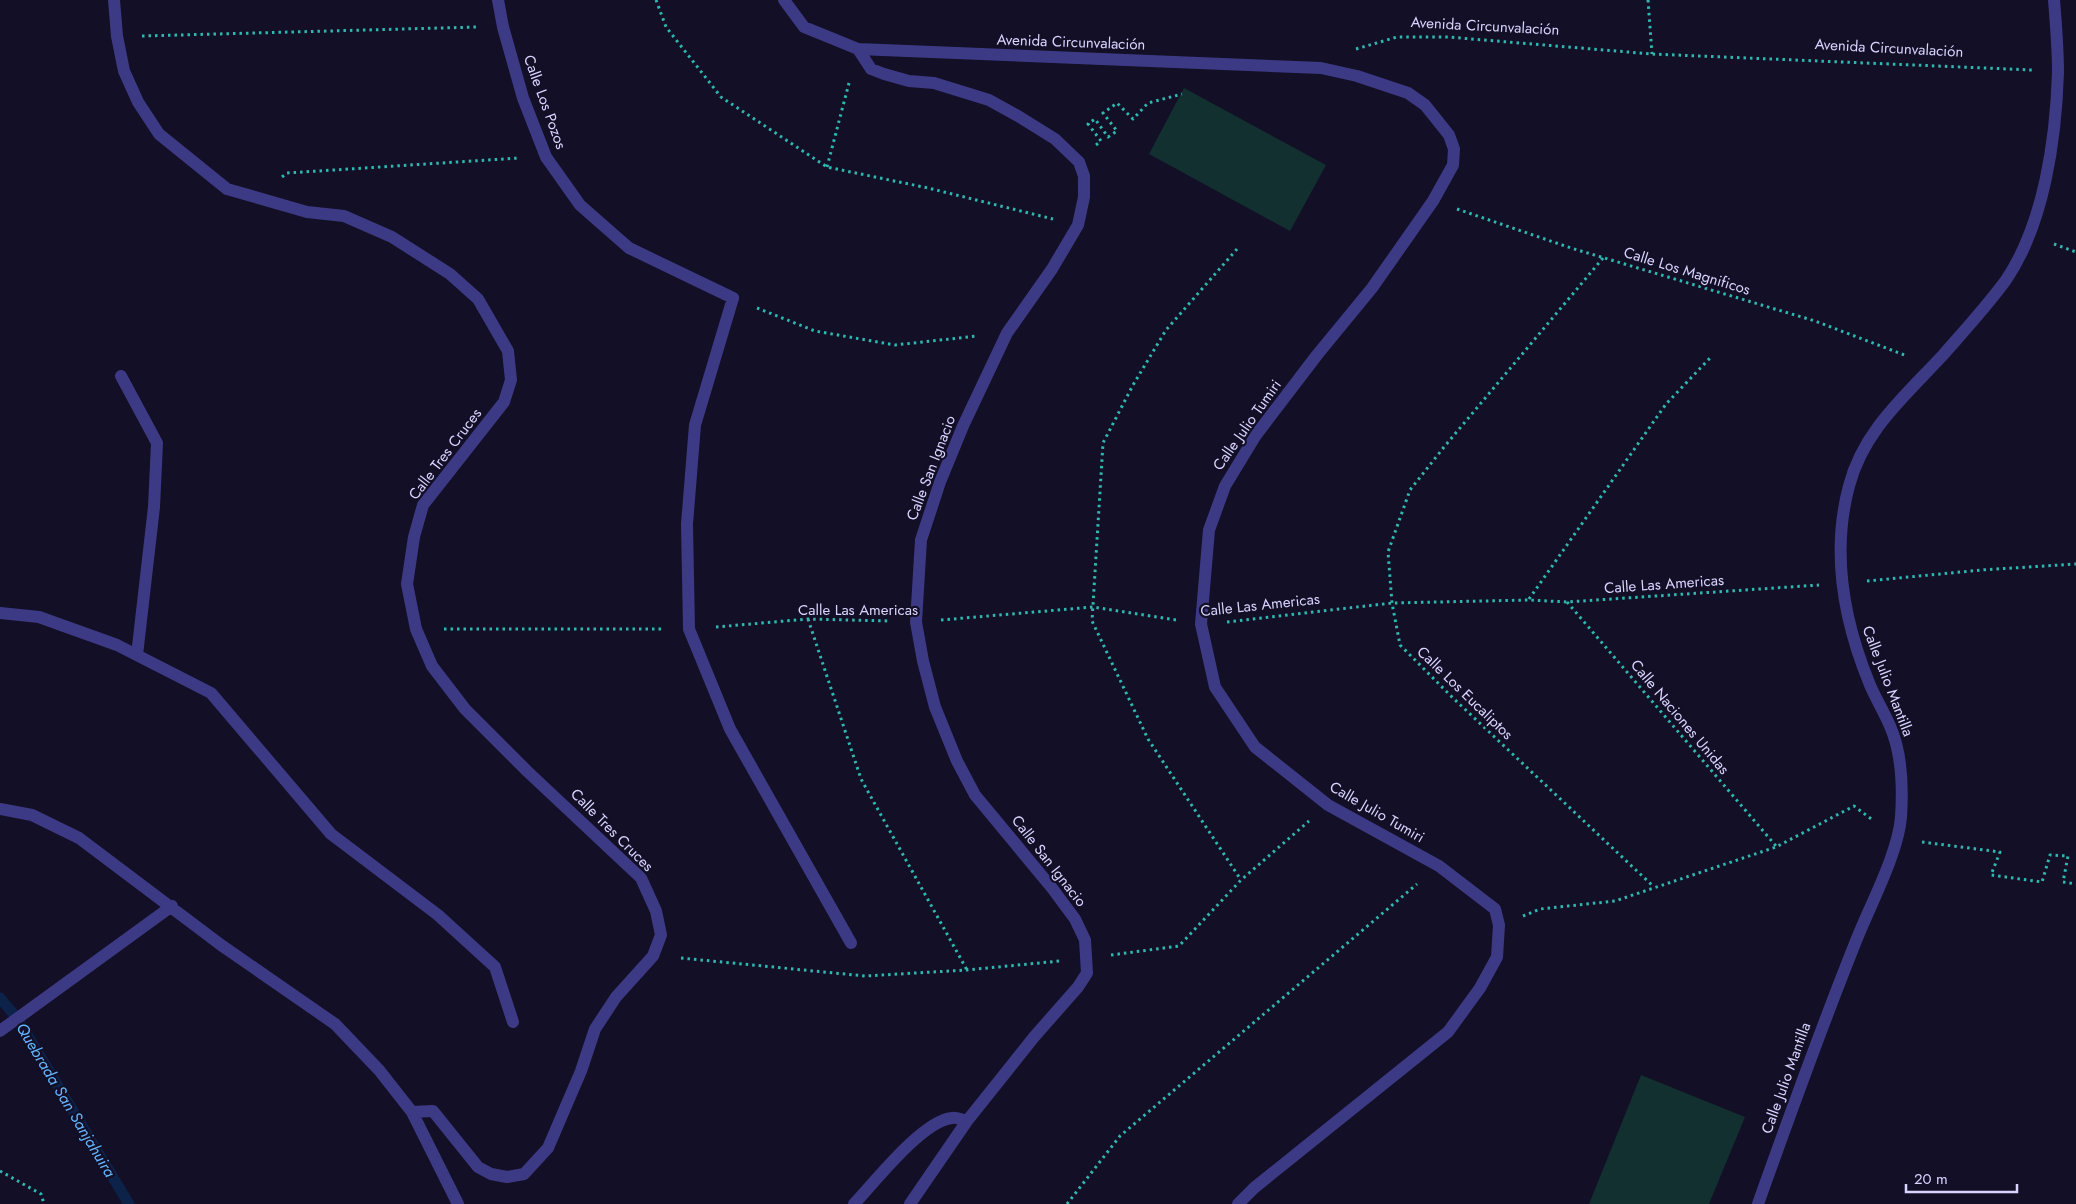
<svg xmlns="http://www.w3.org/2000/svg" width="2076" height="1204" font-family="Jost,sans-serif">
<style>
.pitch{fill:#12302f}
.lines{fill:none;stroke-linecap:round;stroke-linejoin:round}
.stream{stroke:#0c2248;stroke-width:11}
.path{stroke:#2fb8b0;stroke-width:3;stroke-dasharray:2.5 4;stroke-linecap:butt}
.street{stroke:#3d3a85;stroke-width:12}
.labels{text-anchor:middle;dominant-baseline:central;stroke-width:4.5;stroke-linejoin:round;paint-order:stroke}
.street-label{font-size:15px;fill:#d9d4ff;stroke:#130f26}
.water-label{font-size:16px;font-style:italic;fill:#62b6ff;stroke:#130f26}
</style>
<rect width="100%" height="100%" fill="#130f26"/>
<!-- pitch -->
<path class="pitch" d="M1184 88 1326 165 1290 231 1149 154Z
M1641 1075 1745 1117 1709 1204H1589Z"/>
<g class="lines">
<!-- stream -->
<path class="stream" d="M0 998 17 1018 129 1204"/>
<!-- path -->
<path class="path" d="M656 0 666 27 721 97 827 167 928 188 1053 219
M1648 0 1652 54
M142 36 478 27
M1356 49 1397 37H1448L1652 54 2032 70
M1096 145 1101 141 1088 124 1095 119 1108 137 1117 131 1103 113 1117 103 1133 119 1148 103 1182 94
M827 167 849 83
M282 177 287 173 519 158
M1457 209 1571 248 1815 321 1907 356
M2054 244 2076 252
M1237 249 1166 330 1133 385 1103 443 1092 621 1148 739 1241 880
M1603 258 1444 447 1410 490 1388 552 1392 603 1400 645 1453 698 1654 887
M757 308 815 331 895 345 977 336
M1867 581 1981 570 2076 564
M1529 599 1666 404 1710 358
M1567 602 1776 846
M808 619 861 779 967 970
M941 620 1093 607 1176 620
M1227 622 1392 603 1529 600 1567 602 1819 585
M716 627 808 619 890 621
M444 629H663
M1922 842 2000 852 1991 875 2042 882 2050 855 2068 856 2063 882 2076 884
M1523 916 1540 909 1615 901 1776 847 1854 806 1874 821
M1111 955 1179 946 1241 880 1309 821
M681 958 865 976 967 970 1060 961
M0 1171 41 1194 44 1204
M1067 1204 1120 1136 1417 884"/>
<!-- street -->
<path class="street" d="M114 0 117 36 124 71 138 102 159 134 227 189 307 212 344 216 392 237 450 274 478 299 508 351 511 380 504 402 423 505 414 537 407 584 416 629 432 666 465 709 527 771 641 878 656 911 661 935 653 956 616 997 595 1029 581 1071 548 1148 524 1174 507 1177 491 1174 478 1167 433 1111 412 1112
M498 0 503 27 523 98 546 157 580 205 629 248 733 298 695 425 687 524 689 629 730 729 851 943
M784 0 804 27 858 49 1321 68 1357 76 1408 93 1425 105 1449 135 1454 149 1453 165 1433 201 1372 288 1317 355 1256 435 1225 486 1209 530 1201 624 1215 687 1255 747 1328 805 1439 866 1495 909 1499 925 1497 957 1480 988 1448 1032 1254 1188 1238 1204
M858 49 871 69 884 74 909 81 934 83 989 100 1018 116 1055 139 1079 162 1084 176V197L1078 225 1052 269 1007 333 963 426 940 482 921 540 916 622 923 661 935 707 957 761 975 795 1052 888 1075 919 1085 940 1087 973 1078 987 1034 1037 967 1121 910 1204
M121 376 157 443 154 507 137 655
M0 613 39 617 117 645 211 693 331 834 438 915 495 967 513 1022
M0 809 32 815 79 838 221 945 335 1024 379 1070 412 1112 458 1204
M0 1031 172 906
M854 1204C875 1182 922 1121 952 1118 956 1117 962 1120 967 1121
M1758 1204C1789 1117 1820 1031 1854 946 1868 909 1898 855 1901 817 1903 787 1902 753 1890 726 1884 712 1876 699 1870 685 1844 622 1831 553 1849 486 1863 431 1905 396 1943 355 1964 331 1987 306 2006 280 2044 224 2056 139 2058 72 2058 48 2056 24 2054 0"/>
</g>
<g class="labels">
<!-- street labels -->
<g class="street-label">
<text transform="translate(1485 26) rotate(3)">Avenida Circunvalación</text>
<text transform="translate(1071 42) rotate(2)">Avenida Circunvalación</text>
<text transform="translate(1889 48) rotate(3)">Avenida Circunvalación</text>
<text transform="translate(545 102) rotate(70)">Calle Los Pozos</text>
<text transform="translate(1687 271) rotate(17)">Calle Los Magnificos</text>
<text transform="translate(1247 425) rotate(-55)">Calle Julio Tumiri</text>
<text transform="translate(445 454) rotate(-53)">Calle Tres Cruces</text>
<text transform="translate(931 468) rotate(-69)">Calle San Ignacio</text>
<text transform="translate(1664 584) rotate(-4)">Calle Las Americas</text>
<text transform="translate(1260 605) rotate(-6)">Calle Las Americas</text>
<text x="858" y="610">Calle Las Americas</text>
<text transform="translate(1888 681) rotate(69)">Calle Julio Mantilla</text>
<text transform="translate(1465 693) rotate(44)">Calle Los Eucaliptos</text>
<text transform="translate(1680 717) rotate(50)">Calle Naciones Unidas</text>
<text transform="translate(1377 812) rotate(30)">Calle Julio Tumiri</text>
<text transform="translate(612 830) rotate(45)">Calle Tres Cruces</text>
<text transform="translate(1049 861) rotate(52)">Calle San Ignacio</text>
<text transform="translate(1786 1078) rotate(-70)">Calle Julio Mantilla</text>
</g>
<!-- water labels -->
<g class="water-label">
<text transform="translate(66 1100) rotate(59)">Quebrada San Sanjahuira</text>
</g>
</g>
<!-- scale -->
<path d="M1906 1184v8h111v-8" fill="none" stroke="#d9d4ff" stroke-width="2.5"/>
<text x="1914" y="1184" font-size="15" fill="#d9d4ff" stroke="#130f26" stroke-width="4" paint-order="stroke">20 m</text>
</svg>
